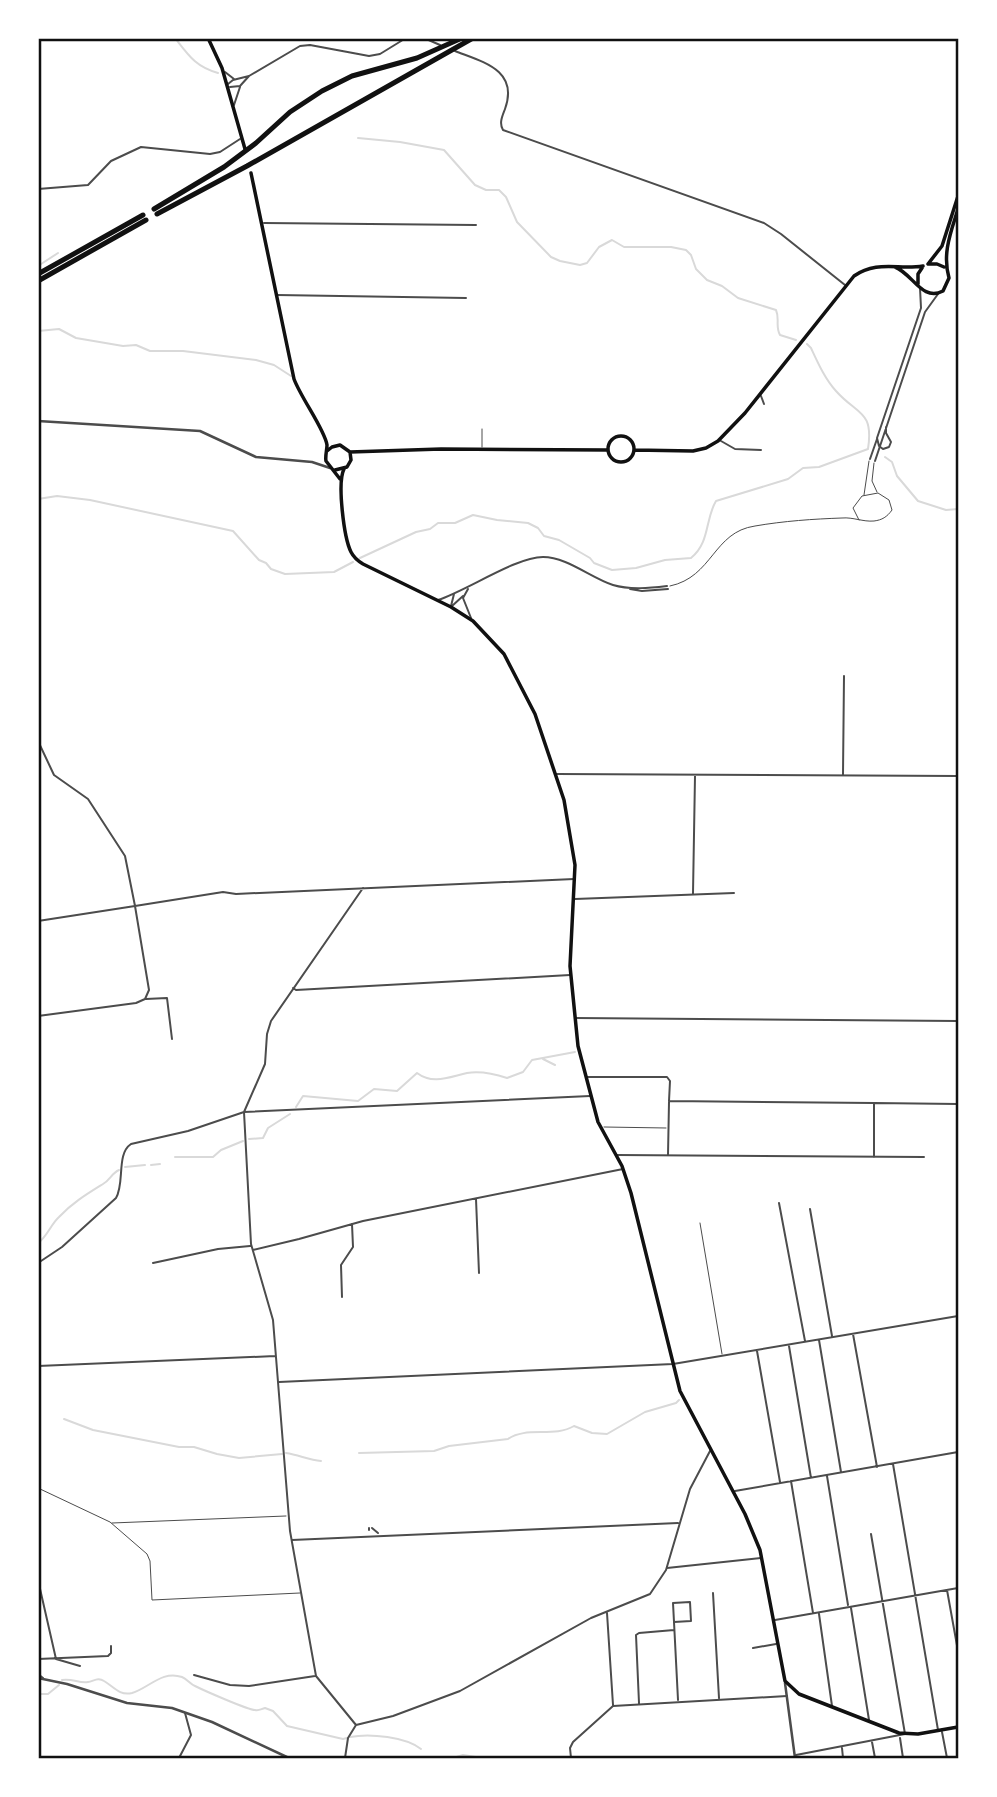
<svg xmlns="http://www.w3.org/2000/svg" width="997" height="1797" font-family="Jost,sans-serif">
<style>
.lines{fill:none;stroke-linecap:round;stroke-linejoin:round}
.stream{stroke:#d9d9d9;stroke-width:2}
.service{stroke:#4c4c4c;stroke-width:1}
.pedestrian{stroke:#4c4c4c;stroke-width:2}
.minor{stroke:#4c4c4c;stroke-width:2}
.tertiary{stroke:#4c4c4c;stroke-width:2.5}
.secondary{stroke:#111;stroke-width:3.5}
.motorway{stroke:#111;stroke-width:5}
.neatline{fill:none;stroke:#111;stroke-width:2.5}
</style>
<rect width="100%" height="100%" fill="#fff"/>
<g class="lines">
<!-- stream -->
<path class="stream" d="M175 38C189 56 196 67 218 73
M358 138 400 142 444 150 475 185 486 190H499L506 197 517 222 551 257 560 261 580 265 587 263 599 247 612 240 624 247H671L686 250 691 255 696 269 707 280 722 286 738 298 776 310C780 319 775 326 780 335L796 340
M38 266 58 253
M38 331 59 329 76 338 123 346 136 345 150 351H183L256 360 274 365 291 376
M885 457 892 462 897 476 918 501 946 510 958 509
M38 499 57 496 90 500 233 531 259 560 266 563 271 569 285 574 334 572 353 562
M360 558 416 532 430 529 438 523H455L473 515 497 520 528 523 538 528 544 536 559 540 590 558 594 563 612 570 636 568 665 560 691 558C710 543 705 519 716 501L788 479 803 468 819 467 868 449C874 410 857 415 836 391 825 379 818 363 811 348L807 344
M543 1059 555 1065
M296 1107 303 1096 358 1101 374 1089 397 1091 417 1073C433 1085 449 1077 467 1073 480 1071 495 1074 507 1078L523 1072 532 1060 575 1052
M249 1139 263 1138 268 1128 290 1114
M175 1157H213L221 1150 243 1141
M151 1165 160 1164
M125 1167 145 1165
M38 1243C47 1237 51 1224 59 1217 72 1203 87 1194 103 1184 110 1180 112 1173 119 1170
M64 1419 93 1430 179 1447H194L217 1454 239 1458 282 1454
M286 1453C299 1455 309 1460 321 1461
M359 1453 434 1451 449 1446 508 1439C526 1426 554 1438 574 1426L592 1433 607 1434 645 1412 676 1403 679 1400
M62 1680C72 1678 80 1684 88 1682 94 1681 98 1677 104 1681 113 1686 119 1696 132 1693 149 1688 162 1670 182 1677 187 1679 190 1684 195 1686 203 1690 248 1710 255 1710 259 1711 261 1709 265 1708L273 1711 287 1726 343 1739 347 1738
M38 1694H48L59 1685
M350 1737C370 1733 406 1737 421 1749
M441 1758H444
M453 1758 463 1755 482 1758"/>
<!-- service -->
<path class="service" d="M482 447V429
M874 463 872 481 877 492
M864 495 869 461
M670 586C713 577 713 532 755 526 784 521 813 519 842 518 853 517 863 522 874 521 882 520 887 517 892 510L889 500 878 493 862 496 853 508 859 520
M604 1127 666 1128
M700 1223 722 1354
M38 1488 110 1522 147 1554 150 1561 152 1600 300 1593
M112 1523 286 1516"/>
<!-- pedestrian -->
<path class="pedestrian" d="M369 1528V1530
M372 1528 378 1533"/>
<!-- minor -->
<path class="minor" d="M424 38 440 45
M455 51C483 62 519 70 505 109 502 117 499 123 503 130L764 223 781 234 845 285
M225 72 234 79
M228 84 233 80 249 76 300 46 310 45 369 56 380 54 406 38
M230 87 240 86 249 76
M234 105 240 87
M38 189 88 185 111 161 141 147 210 154 220 152 240 139
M264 223 476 225
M277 295 466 298
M761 396 764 404
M886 427V433L891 442 889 447 883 449 879 446 877 438 921 308 920 288
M721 441 735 449 761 450
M870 459 877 439
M875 461 925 312 938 294
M468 589 463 598 471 618
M630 589 642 591 668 589
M438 600C468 590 516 557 543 557 567 557 591 578 613 585 630 590 650 588 667 586
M451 606 454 594
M452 606 463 596
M38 741 54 775 88 799 125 856 135 906 38 921
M557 774 958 776
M843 774 844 676
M693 893 695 776
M575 899 734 893
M293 988 296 990 570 975
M146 999 167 998 172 1039
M38 1016 136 1003 145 999 149 990 135 906 223 892 236 894 574 879
M575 1018 958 1021
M586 1077H667L670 1081 669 1101 874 1103
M617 1155 924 1157
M668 1155 669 1102
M874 1157V1103L958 1104
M476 1199 479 1273
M779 1203 805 1341
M810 1209 832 1336
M253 1250 299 1239 363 1221 623 1169
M38 1263 62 1247 116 1198C125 1183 116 1154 131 1144L188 1131 244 1112 590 1096
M153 1263 218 1249 250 1246
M342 1297 341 1265 353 1247 352 1224
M853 1334 877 1467
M819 1340 841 1472
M789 1346 811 1478
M757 1351 780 1482
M38 1366 275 1356
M279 1382 673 1364 958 1316
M893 1464 938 1730
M827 1476 848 1605
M791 1481 813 1613
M735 1491 958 1452
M292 1540 678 1523
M667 1568 761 1558
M38 1580 56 1659 80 1666
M947 1590 958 1651
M713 1593 719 1698
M690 1602 691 1621 674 1622 673 1603Z
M851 1608 869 1720
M607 1613 613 1705
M819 1614 832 1706
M775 1620 958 1588
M674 1622 678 1700
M753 1648 776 1644
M38 1659 108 1656 111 1653V1646
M38 1674 43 1678
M194 1675 230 1685 249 1686 315 1676
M639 1703 636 1635 639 1633 674 1630
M356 1725 316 1676 290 1531 273 1320 251 1244 244 1112 265 1064 267 1034 271 1021 363 888
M942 1732 947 1758
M900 1738 903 1758
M872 1742 875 1758
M842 1748 843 1758
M796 1755 905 1734 871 1534
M179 1758 191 1735 185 1713
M345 1758 348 1738 356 1725 393 1716 460 1691 591 1618 650 1594 666 1570 690 1489 710 1451
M571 1758 570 1748 573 1742 613 1706 787 1696"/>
<!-- tertiary -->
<path class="tertiary" d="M38 421 200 431 256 457 312 462 330 468
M38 1678 67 1684 127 1703 172 1708 212 1722 289 1758
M785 1683 795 1758"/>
<!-- secondary -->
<path class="secondary" d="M208 38 222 68 245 149
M251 173 294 379C301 398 325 430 327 445 327 450 325 456 326 461L340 479
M928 264 942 246 958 196
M928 264H937L944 267
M895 267C913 274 922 302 943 291L949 278C942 253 951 232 958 209
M918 284V274L922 268
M608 449a13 13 0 1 1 26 0a13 13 0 1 1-26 0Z
M634 450 693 451 706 448 718 441 745 413 854 276C877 260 898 270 923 266
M327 451 332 447 340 445 350 452 351 460 347 467 335 470
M350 452 441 449 608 450
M344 469C337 483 344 538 351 552 354 558 358 561 363 564L451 607 473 621 504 654 535 714 564 800 575 865 570 966 578 1046 598 1122 622 1166 631 1193 680 1391 745 1514 760 1550 785 1681 799 1694 899 1733 918 1734 958 1727"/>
<!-- motorway -->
<path class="motorway" d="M154 209 224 167 256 143 290 112 322 91 352 76 417 58 462 38
M157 214 247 166 473 38
M38 274 143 215
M38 281 146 220"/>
</g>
<!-- border -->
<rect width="997" height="1797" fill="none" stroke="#ffffff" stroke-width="80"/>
<rect x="40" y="40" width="917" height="1717" class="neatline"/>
</svg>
